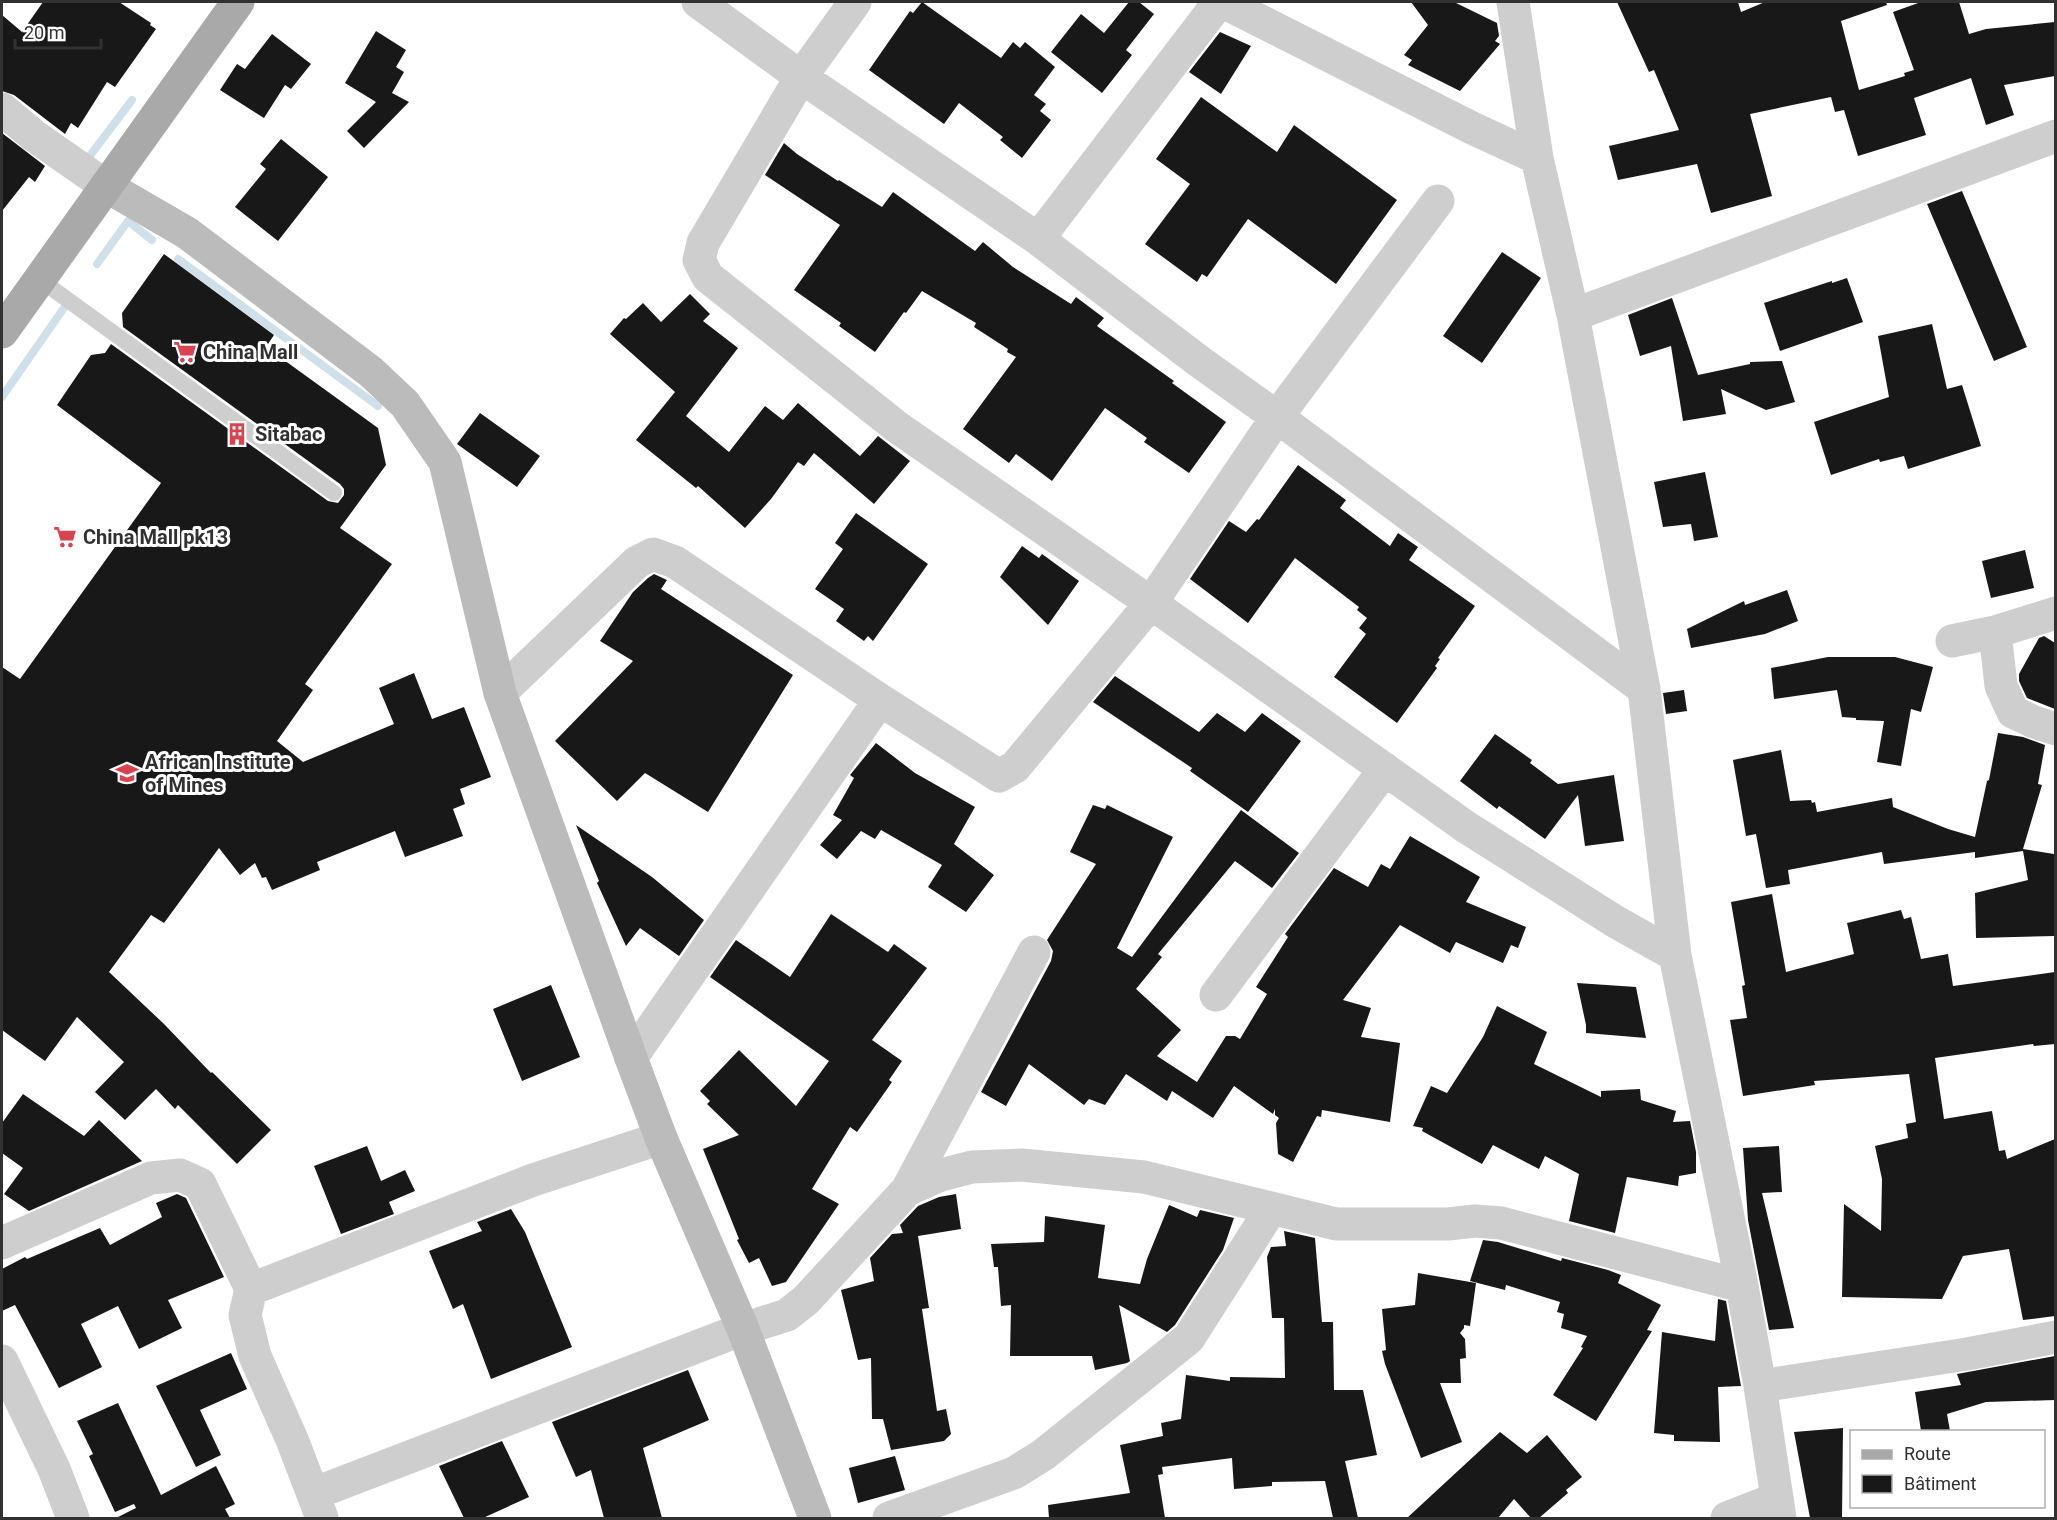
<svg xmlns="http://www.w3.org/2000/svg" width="2057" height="1520" font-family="Roboto,sans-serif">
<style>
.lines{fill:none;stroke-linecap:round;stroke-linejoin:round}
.stream{stroke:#cfe0ea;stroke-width:8}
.building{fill:#181818}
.lane{stroke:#cecece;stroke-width:16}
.street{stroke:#cecece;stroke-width:33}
.secondary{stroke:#bbb;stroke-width:33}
.primary{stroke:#a9a9a9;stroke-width:33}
.labels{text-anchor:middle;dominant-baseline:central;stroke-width:6;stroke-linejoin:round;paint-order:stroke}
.poi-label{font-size:20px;font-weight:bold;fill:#313131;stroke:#fff;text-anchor:start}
</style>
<rect width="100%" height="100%" fill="#fff"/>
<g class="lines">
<!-- stream -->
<path class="stream" d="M86 161 132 100
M178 259 378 406
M97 264 128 221 152 240
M2 397 66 305"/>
</g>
<!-- building -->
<path class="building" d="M43 2H119L151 23 150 25 156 29 115 87 107 82 78 128 71 123 65 134 14 95 2 91V15L22 32Z
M922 2 1001 58 1013 42 1020 48 1025 42 1055 67 1034 95 1046 104 1040 111 1051 120 1022 158 1000 140 1003 137 959 103 944 124 869 70 910 11 913 13Z
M1129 2H1139L1154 14 1126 50 1132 55 1102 93 1051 52 1081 14 1104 33Z
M1411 2H1454L1497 23 1499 36 1495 41 1500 44 1460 91 1408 65 1412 60 1404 55 1428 25Z
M1617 2H1738L1741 12 1765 2H1886L1887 5 1841 21 1859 90 1905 76 1904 73 1914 70 1893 12 1921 2H1959L1969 34 1986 29 2055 22V76L2004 85 2014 115 1986 125 1971 78 1914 98 1926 135 1858 156 1844 110 1835 112 1831 97 1750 114 1772 196 1711 213 1697 164 1618 180 1609 146 1679 130 1654 70 1649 72Z
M376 31 406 50 396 67 404 72 392 93 409 102 364 148 347 131 376 102 345 83Z
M1220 32 1251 46 1221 94 1189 72Z
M272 34 311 64 291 89 285 85 264 118 220 90 237 64 245 69Z
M1201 97 1277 152 1294 125 1397 200 1336 284 1248 219 1207 277 1202 274 1197 282 1145 244 1190 184 1156 159Z
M2 133 45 166 35 182 29 177 2 211Z
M281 139 328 177 278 241 235 207 266 169 260 164Z
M784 143 797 154 838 181 839 180 882 207 893 192 975 251 983 242 1013 267 1071 304 1076 297 1104 318 1097 326 1174 381 1172 383 1226 422 1189 473 1144 442 1147 438 1105 408 1052 481 1016 454 1009 463 963 429 1016 357 1007 352 1008 349 974 327 976 323 922 291 906 313 904 312 875 352 839 326 841 323 794 290 840 225 765 175Z
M1962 191 2027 347 1994 361 1927 204Z
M1502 252 1541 278 1482 363 1443 336Z
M164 254 274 335 266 347 378 428 386 465 340 528 392 564 305 684 313 690 277 741 303 762 394 724 379 688 414 673 432 719 464 707 491 777 460 789 465 804 453 809 463 836 405 857 395 831 317 862 320 870 272 890 266 877 262 878 255 863 240 875 219 848 164 923 151 915 109 972 164 1024 211 1073 212 1072 271 1130 237 1164 178 1105 175 1109 156 1089 125 1120 95 1092 124 1062 77 1017 45 1061 2 1030V667L20 679 161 483 57 405 91 355 105 353 111 344 328 501 338 503 344 495V489L340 484 123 327 122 313Z
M1847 278 1863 322 1780 351 1764 303 1832 281V283Z
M690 294 710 314 703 321 738 348 686 416 729 452 765 406 783 420 798 403 860 456 878 436 910 461 874 504 814 453 804 466 798 462 771 499 745 528 698 486 696 488 636 440 675 392 610 334 624 318 626 319 643 303 661 322Z
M1672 298 1698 375 1750 364V362L1782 361 1795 402 1766 410 1721 389 1726 414 1683 421 1671 346 1640 356 1628 315Z
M1932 324 1947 389 1962 385 1981 446 1908 469 1904 456 1880 462 1879 459 1831 475 1814 422 1889 397 1878 336Z
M480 413 540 456 517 487 457 444Z
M1298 465 1346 500 1340 508 1390 546 1398 533 1418 547 1409 560 1475 606 1438 658 1440 659 1435 666 1437 668 1397 723 1334 677 1366 634 1359 628 1367 618 1357 610 1359 607 1295 558 1248 623 1190 579 1229 521 1246 532 1257 519 1259 520Z
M1705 472 1718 537 1694 541 1691 524 1663 527 1654 482Z
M856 513 928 564 873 641 868 636 864 641 836 621 844 609 815 589 843 549 835 543Z
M1022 546 1039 558 1042 554 1079 581 1048 625 1000 577Z
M2025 550 2034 588 1991 598 1982 561Z
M654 574 667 580 661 589 793 675 708 812 645 773 617 801 555 741 633 661 600 641 633 592 648 578Z
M1787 590 1798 621 1765 634 1691 648 1687 629 1744 601 1745 605Z
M2044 636 2055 643V709L2027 698 2019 681V674L2039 638Z
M1828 657H1895L1933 667 1921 712 1911 709 1901 766 1877 762 1884 721 1856 720V718L1842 717 1837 690 1774 699 1771 668Z
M1115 676 1199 732 1217 713 1245 732 1262 713 1301 741 1248 812 1190 771 1192 768 1093 702Z
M1684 690 1687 711 1666 714 1663 693Z
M1998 733 2023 737 2045 745 2038 784 2042 785 2023 849 2054 854 2055 936 1976 938 1975 893 2028 880 2023 851 1975 858V852L1884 864 1882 852 1788 870 1790 884 1766 888 1756 834 1746 836 1733 760 1781 750 1790 801 1811 800 1812 803 1815 802 1817 812 1892 798 1893 807 1948 829 1975 837 1987 781 1989 780Z
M1495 734 1532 760 1530 763 1558 784 1614 775 1624 841 1585 846 1578 795 1545 839 1499 806 1497 809 1460 781Z
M876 743 915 773 975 807 954 844 994 875 966 912 928 887 942 865 881 830 875 839 861 831 837 859 820 845 842 820 833 815 854 778 850 775Z
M1093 805 1105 809 1107 805 1173 837 1117 948 1132 957 1241 810 1299 853 1272 888 1235 861 1158 954 1162 957 1136 989 1181 1030 1157 1056 1197 1082 1226 1036H1235L1240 1039 1267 994 1256 987 1288 937 1285 934 1334 868 1368 887 1381 864 1390 869 1410 836 1480 877 1466 902 1526 927 1518 948 1511 945 1503 963 1456 942 1450 953 1400 925 1343 1000 1371 1008 1361 1037 1400 1043 1390 1122 1322 1110 1321 1117 1317 1116 1293 1162 1278 1154 1276 1123 1279 1118 1275 1115V1109L1273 1114 1234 1086 1213 1118 1172 1091 1167 1101 1126 1074 1105 1105 1089 1099 1084 1105 1029 1064 1006 1106 981 1092 1051 961 1053 951 1047 940 1096 864 1070 852Z
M576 825 652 877 704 920 679 956 640 928 626 946 597 883 599 881Z
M1772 894 1786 972 1854 954 1847 923 1901 910 1904 919 1911 917 1921 959 1948 954 1953 986 2055 972V1044L2034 1046 2033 1044 1935 1058 1944 1119 1992 1111 1999 1151 2005 1150 2007 1159 2055 1139V1316L2023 1320 2009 1249 1963 1256 1942 1299 1842 1297 1844 1204 1881 1231 1882 1179 1875 1146 1908 1138 1906 1124 1916 1122 1909 1074 1814 1081 1815 1085 1743 1096 1730 1020 1747 1018 1742 986 1745 985 1731 902Z
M831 914 888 952 894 944 927 968 872 1040 902 1061 889 1080 892 1082 857 1132 850 1127 812 1189 839 1204 786 1282 772 1286 759 1258 749 1263 737 1240 739 1239 703 1149 739 1135 707 1104 710 1101 700 1091 739 1050 796 1106 829 1061 710 977 736 940 790 977Z
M1577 983 1636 987 1646 1038 1586 1033V1025Z
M551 985 580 1057 522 1081 493 1009Z
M1497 1006 1547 1032 1534 1064 1601 1097V1091L1640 1089 1641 1100 1676 1111 1673 1122 1690 1121 1696 1152V1173L1679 1176 1678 1186 1627 1177 1615 1233 1569 1221 1579 1174 1545 1156 1539 1169 1493 1145 1482 1164 1422 1131 1423 1128 1413 1126 1431 1086 1447 1093 1483 1037Z
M23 1094 84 1136 99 1120 142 1161 29 1211 4 1194 23 1168 2 1153V1123Z
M367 1146 381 1181 405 1170 415 1191 389 1202 394 1214 341 1234 314 1166Z
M1779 1146 1782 1192 1762 1193 1794 1328 1769 1330 1748 1220 1743 1148Z
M177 1194 186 1198 224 1277 168 1300 182 1328 139 1349 118 1306 81 1324 102 1367 59 1388 15 1305 2 1311V1269L25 1257 27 1259 100 1228 110 1245 162 1217 156 1203Z
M956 1194 961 1229 918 1236 929 1308 922 1309 937 1411 946 1409 951 1434 944 1441 891 1450 883 1419H872L871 1358 858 1360 841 1290 874 1281 870 1258 892 1234 903 1233 900 1225 918 1206 939 1197Z
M1169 1205 1197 1217 1200 1210 1234 1218 1223 1250 1175 1325 1167 1332 1119 1305 1130 1361 1127 1363 1095 1370 1092 1356H1010L1011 1305 1001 1306 998 1267H994L991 1244 1044 1242 1045 1216 1105 1225 1098 1278 1140 1284 1147 1259Z
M511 1209 525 1232 572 1347 491 1379 463 1304 453 1309 429 1251 482 1231 477 1222Z
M1284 1231 1315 1238 1322 1322H1333L1334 1390H1363L1377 1455 1345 1461 1358 1518H1333L1325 1481 1272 1482V1486L1234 1489 1232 1458 1162 1467 1163 1474 1158 1475 1165 1518H1049L1048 1505 1130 1493 1120 1445 1163 1436 1161 1423 1181 1419 1186 1375 1230 1381V1377L1285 1378 1284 1318H1272L1267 1257 1271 1247 1286 1246Z
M1483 1240 1498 1242 1561 1261 1562 1258 1608 1270 1621 1275 1618 1283 1661 1305 1647 1330 1652 1331 1596 1421 1553 1395 1583 1348 1581 1347 1587 1336 1561 1328 1564 1314 1557 1312 1560 1302 1506 1285 1505 1290 1470 1281Z
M1418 1273 1476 1283 1470 1326 1464 1325V1328L1460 1333 1465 1339 1466 1358 1460 1359 1461 1383H1440L1462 1442 1421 1458 1385 1364 1382 1351 1386 1350 1382 1309 1415 1305Z
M1718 1299 1726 1301 1741 1386 1718 1387 1720 1442 1674 1441V1435L1654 1433 1662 1332 1715 1341Z
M231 1353 247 1389 200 1410 221 1455 196 1467 156 1386Z
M2055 1356V1400L1986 1402 1947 1414 1950 1431H1921L1915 1392 1961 1385 1957 1374Z
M688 1370 709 1420 643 1448 662 1518H604L591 1470 576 1477 552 1422Z
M118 1403 161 1495 216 1466 235 1504 225 1509 230 1518H116L136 1508 134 1504 115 1512 89 1456 93 1454 77 1421Z
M1843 1428 1842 1518H1810L1794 1432Z
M1500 1432 1527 1453 1547 1435 1582 1477 1566 1490 1568 1493 1539 1518H1531L1514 1499 1498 1518H1407Z
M502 1441 529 1497 483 1518H464L439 1466Z
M895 1456 905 1490 858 1503 849 1468Z"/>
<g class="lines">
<!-- lane -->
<path class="lane" d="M39 279 334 493"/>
<!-- street -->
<path class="street" d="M698 2 801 77 1038 239 1200 362 1277 417 1644 689
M855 2 801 77 703 243 699 260 708 277 897 427 1151 603 1466 827 1616 922 1675 955
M1223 2 1472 128 1537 158
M1513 2 1537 158 1573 315 1644 689 1675 955 1742 1286 1760 1386 1780 1518
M2 109 33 135 106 186
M1038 239 1219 2
M1573 315 2056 136
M1995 632 2056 613
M1952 641 1995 632 2001 686 2013 712 2034 722 2056 729
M500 693 637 562 653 554 675 562 880 700 999 776 1015 767 1151 603 1277 417 1438 201
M1216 995 1385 769
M631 1058 880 700
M907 1190 1034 952
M2 1243 151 1178 180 1175 200 1184 251 1289 245 1315 255 1356 293 1442 322 1518
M251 1289 533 1180 661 1138
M2 1361 54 1469 73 1518
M1760 1386 1967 1354 2056 1337
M313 1494 743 1329 787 1315 806 1300 907 1190 941 1175 972 1167 1022 1165 1144 1177 1336 1224H1448L1475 1221 1501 1223 1742 1286
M889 1518 1014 1473 1043 1455 1189 1338 1271 1209
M1727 1518 1776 1499"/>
<!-- secondary -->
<path class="secondary" d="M106 186 187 233 371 372 405 404 445 462 500 693 631 1058 661 1138 743 1329 815 1518"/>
<!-- primary -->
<path class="primary" d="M2 332 238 2"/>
</g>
<!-- icons -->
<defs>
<g id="supermarket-bare" transform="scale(1.8)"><path d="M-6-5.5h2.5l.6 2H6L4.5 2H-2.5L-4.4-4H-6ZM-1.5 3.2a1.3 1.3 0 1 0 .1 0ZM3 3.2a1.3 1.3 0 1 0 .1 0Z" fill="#d74450" stroke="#fff" stroke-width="2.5" paint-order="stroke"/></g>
<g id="building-bare" transform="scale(1.8)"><path d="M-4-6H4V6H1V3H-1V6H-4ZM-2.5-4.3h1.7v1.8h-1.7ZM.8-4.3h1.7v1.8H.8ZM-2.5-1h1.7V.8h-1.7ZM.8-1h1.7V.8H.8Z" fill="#d74450" stroke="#fff" stroke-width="2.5" paint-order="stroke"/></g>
<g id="school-bare" transform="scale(1.8)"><path d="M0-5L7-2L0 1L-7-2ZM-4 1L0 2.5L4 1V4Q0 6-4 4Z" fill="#d74450" stroke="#fff" stroke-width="2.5" paint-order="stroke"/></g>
</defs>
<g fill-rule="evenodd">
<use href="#supermarket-bare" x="185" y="352"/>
<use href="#building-bare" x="237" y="434"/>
<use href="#supermarket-bare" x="65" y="537"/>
<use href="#school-bare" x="127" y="773"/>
</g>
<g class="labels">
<!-- poi labels -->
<g class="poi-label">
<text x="203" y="352">China Mall</text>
<text x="255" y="434">Sitabac</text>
<text x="83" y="537">China Mall pk13</text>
<text x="145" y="762">African Institute<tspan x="145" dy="23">of Mines</tspan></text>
</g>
</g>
<!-- border -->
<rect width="2057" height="1520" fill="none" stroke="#313131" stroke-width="6"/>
<!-- legend -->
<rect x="1850" y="1430" width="195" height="78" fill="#ffffff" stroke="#adadad" stroke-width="1.5"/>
<rect x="1862" y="1450" width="30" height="9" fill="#a9a9a9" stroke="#adadad" stroke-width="1.5"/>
<text x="1904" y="1460" font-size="18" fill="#313131">Route</text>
<rect x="1862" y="1475" width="30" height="18" fill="#181818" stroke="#adadad" stroke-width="1.5"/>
<text x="1904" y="1490" font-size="18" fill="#313131">Bâtiment</text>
<!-- scale -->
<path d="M15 39v9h86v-9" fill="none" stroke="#313131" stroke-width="3"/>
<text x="24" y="39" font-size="18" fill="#313131" stroke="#ffffff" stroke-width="4.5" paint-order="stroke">20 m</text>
</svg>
